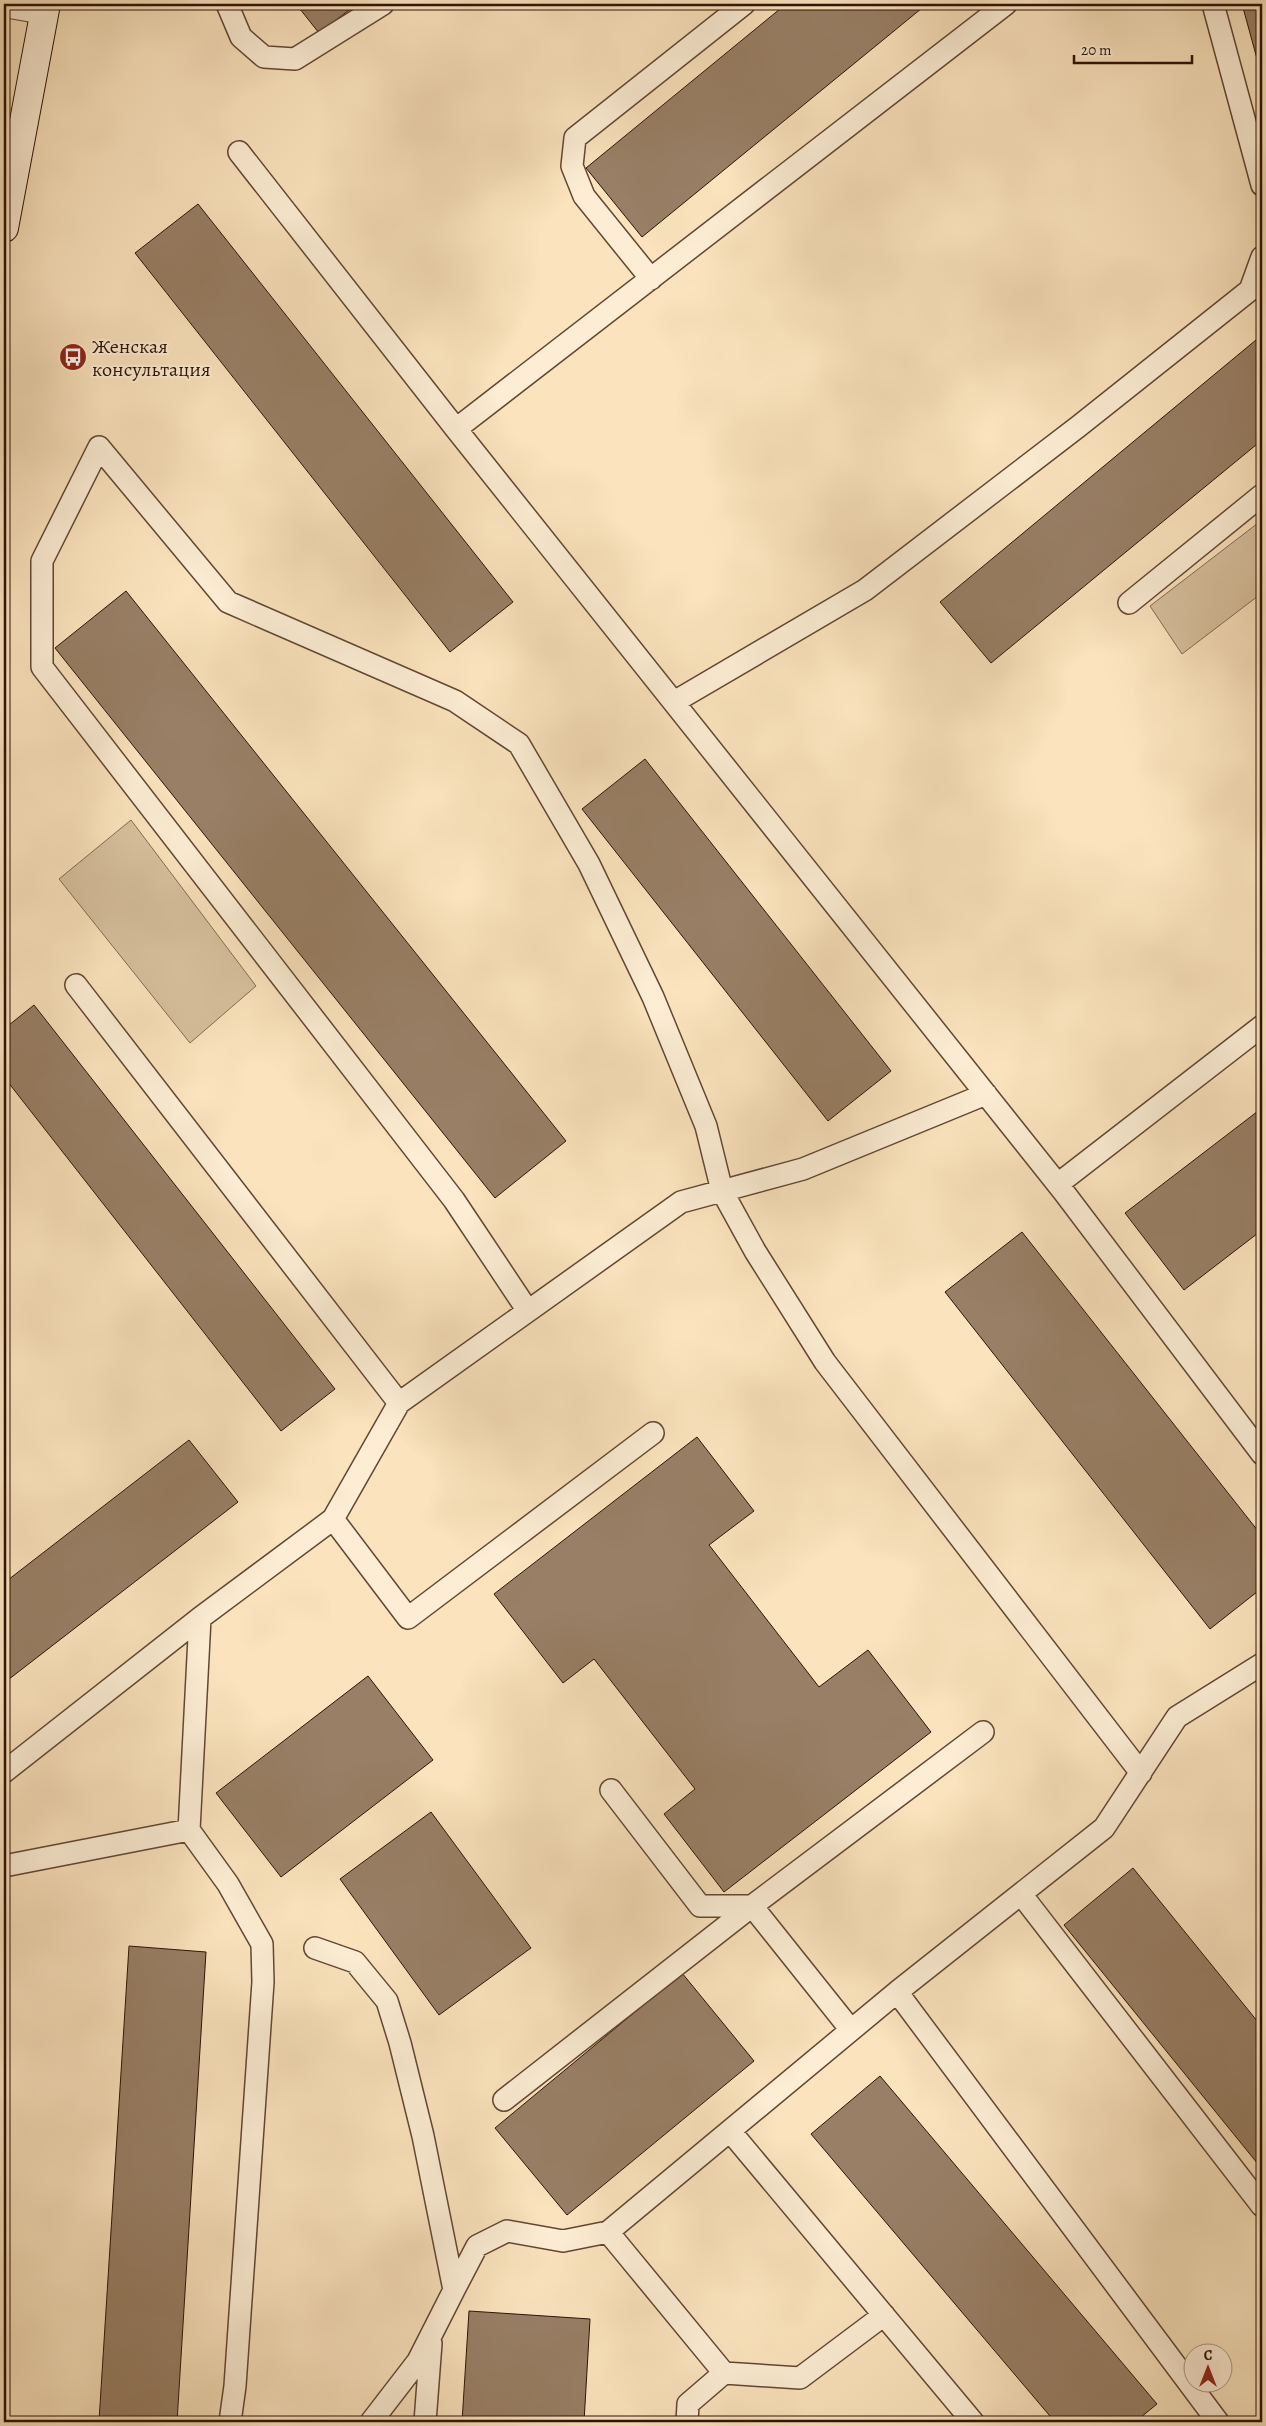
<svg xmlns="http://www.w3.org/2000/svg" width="1266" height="2426" font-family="Alegreya,serif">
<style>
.green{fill:#d7c09e;stroke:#826a52}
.building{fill:#987f65;stroke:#2e1305}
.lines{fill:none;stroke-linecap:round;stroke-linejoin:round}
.service-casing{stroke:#614733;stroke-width:24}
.minor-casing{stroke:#614733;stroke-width:30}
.secondary-casing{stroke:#2e1305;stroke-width:30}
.service{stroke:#fcedd4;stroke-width:21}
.minor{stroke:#fcedd4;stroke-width:28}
.secondary{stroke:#fcedd4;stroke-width:28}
.labels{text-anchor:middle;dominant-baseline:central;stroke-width:4;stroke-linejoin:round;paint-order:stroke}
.poi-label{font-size:20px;fill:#2e1305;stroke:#fcedd4;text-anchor:start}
</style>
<rect width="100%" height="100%" fill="#fae3bd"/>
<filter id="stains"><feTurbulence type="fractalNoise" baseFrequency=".004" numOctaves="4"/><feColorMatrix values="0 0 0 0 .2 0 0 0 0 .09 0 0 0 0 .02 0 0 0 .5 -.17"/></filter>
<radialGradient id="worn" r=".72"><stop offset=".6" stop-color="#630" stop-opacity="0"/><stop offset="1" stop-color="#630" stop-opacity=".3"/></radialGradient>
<!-- green -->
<path class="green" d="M1262 520V593L1182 654 1150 606Z
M131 820 256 986 190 1043 59 879Z"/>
<!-- building -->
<path class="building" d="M296 4H357L319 33Z
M786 4H927L642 237 586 168Z
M1242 4H1262V77Z
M198 204 513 602 450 652 135 253Z
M1262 335V440L991 663 940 602Z
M126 591 566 1141 495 1198 55 648Z
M645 759 891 1071 828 1121 582 809Z
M34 1005 335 1389 281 1431 4 1077V1029Z
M1262 1108V1230L1184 1290 1125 1213Z
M1022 1232 1262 1536V1588L1210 1629 945 1292Z
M697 1437 754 1511 709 1545 819 1687 868 1650 931 1732 724 1892 664 1814 695 1789 594 1659 563 1683 494 1594Z
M189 1440 238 1502 4 1683V1583Z
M368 1676 433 1760 281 1877 216 1793Z
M431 1812 531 1948 439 2015 340 1879Z
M1133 1868 1262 2027V2169L1064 1925Z
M129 1946 206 1952 177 2422 99 2421Z
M682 1973 754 2061 567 2215 495 2128Z
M880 2076 1157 2404 1135 2422H1055L811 2134Z
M469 2311 590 2319 584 2422H462Z"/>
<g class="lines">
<!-- service casing -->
<g class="service-casing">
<path id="service" d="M227 4 241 37 264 57 295 59 383 4
M1213 4 1262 185
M239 152 456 429 1063 1191 1262 1454
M651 279 584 196 572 166 575 138 744 4
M456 429 1006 4
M1129 603 1262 495
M674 702 865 590 1079 426 1250 290 1262 257
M76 985 399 1403
M1058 1184 1262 1026
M528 1311 454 1200 42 667V561L99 447 228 602 455 701 519 744 589 864 653 997 706 1126 722 1191 755 1251 825 1362 1141 1773
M333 1519 408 1618 653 1433
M200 1618 189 1830 228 1884 262 1944 263 1982 235 2386 230 2422
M4 1772 200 1618 333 1519 399 1403 681 1202 803 1169 986 1094
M611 1790 700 1906H752L851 2030
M4 1866 189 1830
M1021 1894 1262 2206
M315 1948 355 1962 387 2001 400 2043 423 2136 454 2290 418 2361 371 2422
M897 1992 1104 1828 1177 1717 1262 1664
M504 2100 752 1906 983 1732
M730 2131 973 2422
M608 2232 724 2373 800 2378 884 2315
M454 2290 477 2246 507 2231 563 2241 608 2232 897 1992 1218 2422
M425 2422 431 2343
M687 2422 688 2404 724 2373"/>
</g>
<!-- minor casing -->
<g class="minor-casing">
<path id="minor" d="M10 4 44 10"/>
</g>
<!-- secondary casing -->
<g class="secondary-casing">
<path id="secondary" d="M4 228 46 4"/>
</g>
<!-- service -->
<use href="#service" class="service"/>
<!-- minor -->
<use href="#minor" class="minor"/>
<!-- secondary -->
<use href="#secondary" class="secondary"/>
</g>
<!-- icons -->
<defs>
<g id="bus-disc" transform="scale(1.4375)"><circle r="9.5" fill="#8f2418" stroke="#fcedd4"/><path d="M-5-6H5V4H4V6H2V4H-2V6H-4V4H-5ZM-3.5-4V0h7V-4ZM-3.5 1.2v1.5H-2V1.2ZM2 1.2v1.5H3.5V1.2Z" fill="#fff"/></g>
</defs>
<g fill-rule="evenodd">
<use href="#bus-disc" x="73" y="357"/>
</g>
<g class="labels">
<!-- poi labels -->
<g class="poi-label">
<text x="92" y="346">Женская<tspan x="92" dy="23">консультация</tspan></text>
</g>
</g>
<!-- margin -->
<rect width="1266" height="2426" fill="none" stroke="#fae3bd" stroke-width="20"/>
<rect x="5" y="5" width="1256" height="2416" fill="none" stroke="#2e1305" stroke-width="2.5"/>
<rect x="10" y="10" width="1246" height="2406" fill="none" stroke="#2e1305"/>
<!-- north arrow -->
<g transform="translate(1208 2368)"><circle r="24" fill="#fcedd4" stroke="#aa9681"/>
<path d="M0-4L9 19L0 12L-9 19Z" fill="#8f2418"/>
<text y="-8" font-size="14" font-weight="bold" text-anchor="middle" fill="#2e1305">С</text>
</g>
<!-- scale -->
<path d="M1074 55v8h118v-8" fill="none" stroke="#2e1305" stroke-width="2.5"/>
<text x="1081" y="55" font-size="15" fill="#2e1305" stroke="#fcedd4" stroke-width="4" paint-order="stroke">20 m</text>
<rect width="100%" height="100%" filter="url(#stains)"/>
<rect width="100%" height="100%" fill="url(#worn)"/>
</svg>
